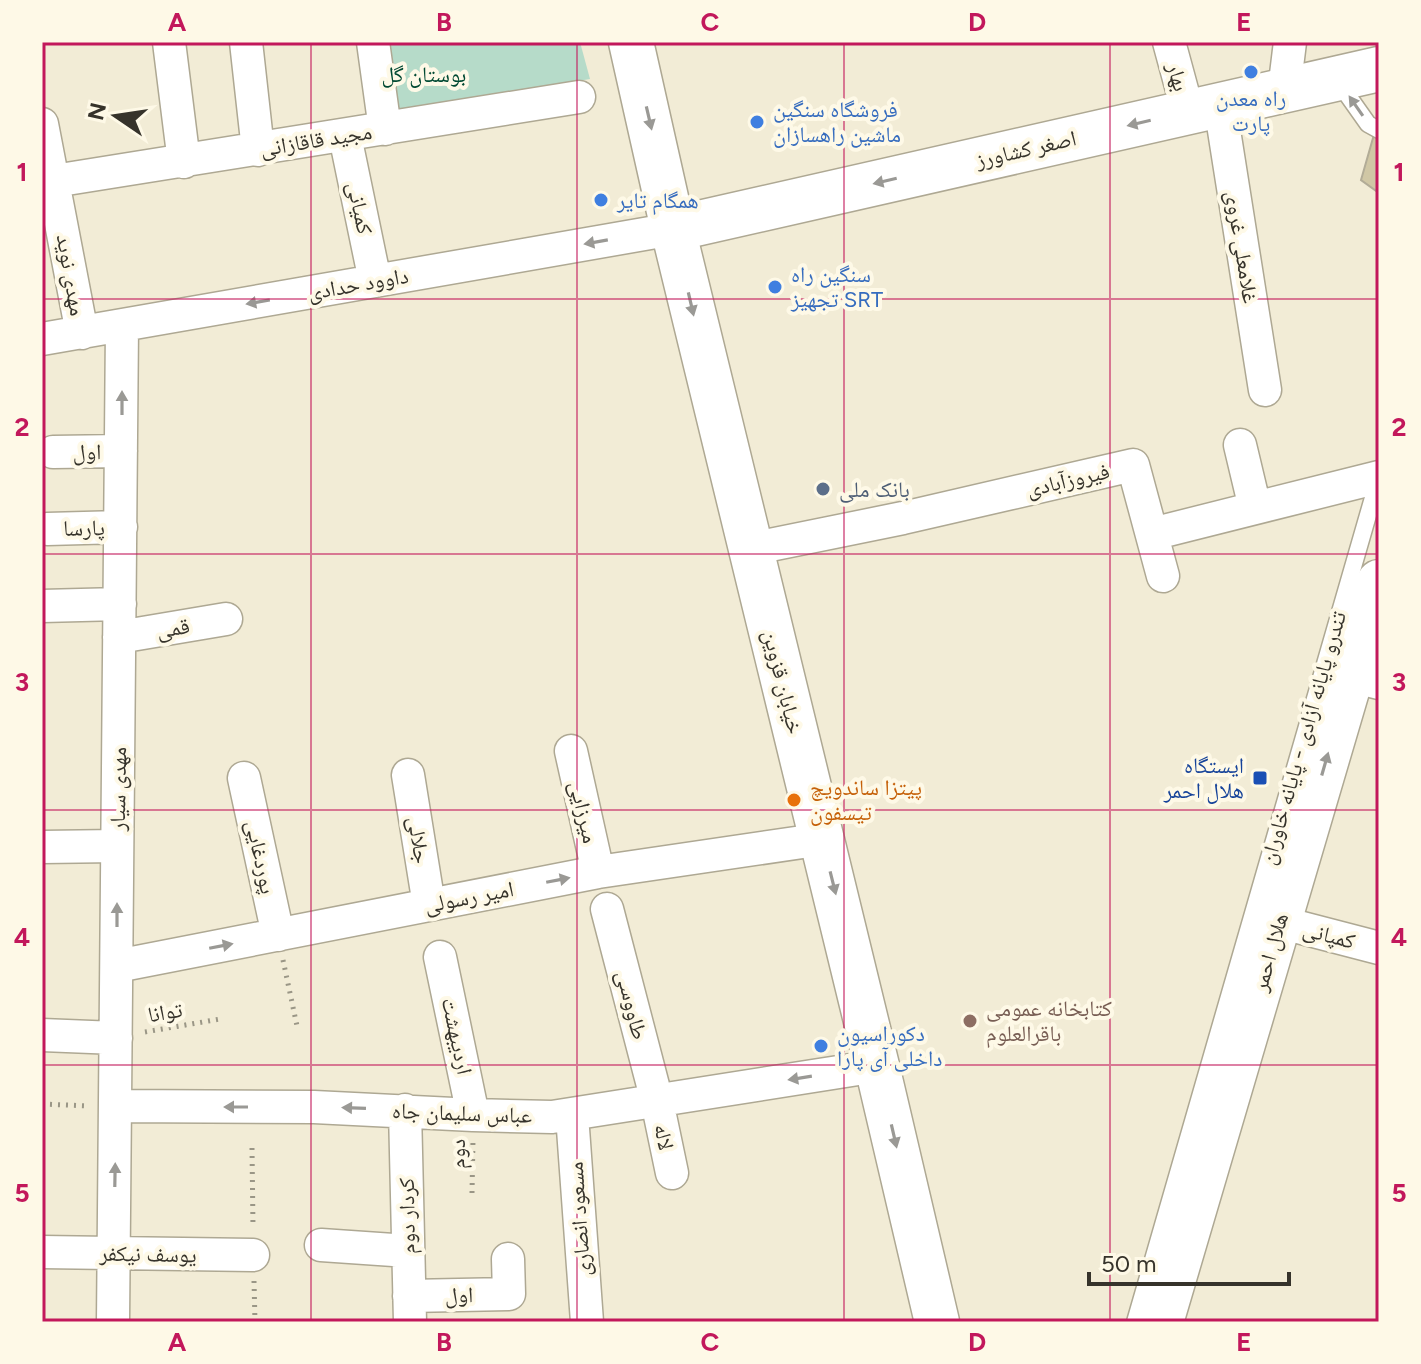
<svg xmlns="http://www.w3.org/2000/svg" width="1421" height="1364" font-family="Figtree,'Noto Naskh Arabic',sans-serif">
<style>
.green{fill:#b6dbc9}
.building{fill:#d0c7a5;stroke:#b2ac97;stroke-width:2}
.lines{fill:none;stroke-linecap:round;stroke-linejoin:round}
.lane-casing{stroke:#aea893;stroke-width:19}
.street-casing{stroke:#aea893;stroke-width:35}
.secondary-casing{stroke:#aea893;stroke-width:47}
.primary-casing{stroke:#aea893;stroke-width:47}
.path{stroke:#9a9686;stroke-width:5;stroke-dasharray:2 6;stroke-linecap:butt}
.lane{stroke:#fff;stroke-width:16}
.street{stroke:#fff;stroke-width:32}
.secondary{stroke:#fff;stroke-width:44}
.primary{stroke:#fff;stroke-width:44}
.oneway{fill:#9a9995}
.grid{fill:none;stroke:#c2185b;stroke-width:2;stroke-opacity:0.55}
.shop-dot{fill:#3f7fe0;stroke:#fef9e7;stroke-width:3}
.service-dot{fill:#5c6f8a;stroke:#fef9e7;stroke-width:3}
.transit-dot{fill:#1a4fb4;stroke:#fef9e7;stroke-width:3}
.food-dot{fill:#e8710a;stroke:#fef9e7;stroke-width:3}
.education-dot{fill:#8d6e63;stroke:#fef9e7;stroke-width:3}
.labels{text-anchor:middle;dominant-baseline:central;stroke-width:8;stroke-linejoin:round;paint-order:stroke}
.park-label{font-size:22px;fill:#004932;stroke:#fef9e7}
.street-label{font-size:22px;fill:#36332b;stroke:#fef9e7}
.shop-label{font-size:22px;fill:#366cbe;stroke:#fef9e7;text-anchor:start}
.service-label{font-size:22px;fill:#4e5e75;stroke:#fef9e7;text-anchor:start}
.transit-label{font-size:22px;fill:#164399;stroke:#fef9e7;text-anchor:end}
.food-label{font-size:22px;fill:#c56008;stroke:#fef9e7;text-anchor:start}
.education-label{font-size:22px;fill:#785e54;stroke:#fef9e7;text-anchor:start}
.neatline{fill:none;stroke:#c2185b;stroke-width:3}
.grid-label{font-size:26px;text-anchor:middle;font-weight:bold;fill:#c2185b}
</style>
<rect width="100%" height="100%" fill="#f2ecd6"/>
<!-- green -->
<path class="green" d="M387 42H580L590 79 395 111Z"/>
<!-- building -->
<path class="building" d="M1379 117V193L1361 180Z"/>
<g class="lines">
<!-- lane casing -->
<g class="lane-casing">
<path id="lane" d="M1339 83 1368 124 1379 130
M1135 1322 1379 477"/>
</g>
<!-- street casing -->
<g class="street-casing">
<path id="street" d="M169 42 184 162
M246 42 258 150
M373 42 385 129
M1169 42 1188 112
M1284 91 1290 42
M1220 105 1265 390
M42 124 82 333
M345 136 375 281
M54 181 579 97
M42 339 673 229
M1240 445 1255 508
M53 452 121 451
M47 529 121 527
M1152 534 1379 477
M750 549 903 518 1133 465 1163 576
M42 606 120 604
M119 637 226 619
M1351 676 1379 683
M571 751 598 872
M408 775 429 905
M244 778 278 935
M42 847 117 846
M607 909 657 1101 672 1173
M1279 922 1379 948
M440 957 473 1115
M117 966 598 872 823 839
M42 1035 116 1038
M115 1106 314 1107 473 1115 552 1117 877 1066
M405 1110 410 1322
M572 1115 587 1322
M321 1245 408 1251
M42 1252 253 1255
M409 1296 509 1294 508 1259
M113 1322 122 326"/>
</g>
<!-- secondary casing -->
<g class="secondary-casing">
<path id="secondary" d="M673 229 1379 69"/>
</g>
<!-- primary casing -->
<g class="primary-casing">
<path id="primary" d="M631 42 673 229 877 1066 937 1322
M1161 1322 1379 582"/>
</g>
<!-- path -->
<path class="path" d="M283 960 297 1026
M145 1032 220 1019
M42 1104 89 1106
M252 1148 253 1227
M472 1193 473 1140
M254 1281 255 1322"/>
<!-- lane -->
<use href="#lane" class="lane"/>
<!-- street -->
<use href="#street" class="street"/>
<!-- secondary -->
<use href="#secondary" class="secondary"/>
<!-- primary -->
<use href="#primary" class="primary"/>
</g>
<!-- one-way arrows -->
<defs><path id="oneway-solid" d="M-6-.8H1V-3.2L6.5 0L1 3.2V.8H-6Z" transform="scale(2)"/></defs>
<g class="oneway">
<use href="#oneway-solid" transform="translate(1356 106) rotate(-125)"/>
<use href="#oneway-solid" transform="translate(649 118) rotate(77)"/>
<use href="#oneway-solid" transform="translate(1139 123) rotate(167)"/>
<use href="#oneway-solid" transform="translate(885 181) rotate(167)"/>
<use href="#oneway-solid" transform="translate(596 242) rotate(170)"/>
<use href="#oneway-solid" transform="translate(258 302) rotate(170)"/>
<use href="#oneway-solid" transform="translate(691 304) rotate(77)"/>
<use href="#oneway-solid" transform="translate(122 403) rotate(-90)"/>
<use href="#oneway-solid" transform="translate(1325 764) rotate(-74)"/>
<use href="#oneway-solid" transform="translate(558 880) rotate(-11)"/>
<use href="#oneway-solid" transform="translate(833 883) rotate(76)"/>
<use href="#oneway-solid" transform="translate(117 915) rotate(-90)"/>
<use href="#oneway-solid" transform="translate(221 946) rotate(-11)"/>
<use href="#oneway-solid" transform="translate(800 1078) rotate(171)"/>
<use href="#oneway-solid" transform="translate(236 1107) rotate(-180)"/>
<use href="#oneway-solid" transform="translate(354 1108) rotate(-178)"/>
<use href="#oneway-solid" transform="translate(894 1136) rotate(77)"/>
<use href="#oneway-solid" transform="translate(115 1175) rotate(-89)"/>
</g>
<!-- grid -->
<path class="grid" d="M311 42V1322M577 42V1322M844 42V1322M1110 42V1322M42 299H1379M42 554H1379M42 810H1379M42 1065H1379"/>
<!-- markers -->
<g class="shop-dot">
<circle cx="1251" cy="72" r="8"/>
<circle cx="757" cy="122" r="8"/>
<circle cx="601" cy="200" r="8"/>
<circle cx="775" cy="287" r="8"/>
<circle cx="821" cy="1046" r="8"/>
</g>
<circle class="service-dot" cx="823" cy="489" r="8"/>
<rect class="transit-dot" x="1252" y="770" width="16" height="16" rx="4"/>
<circle class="food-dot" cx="794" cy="800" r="8"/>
<circle class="education-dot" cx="970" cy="1021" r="8"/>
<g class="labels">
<!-- park labels -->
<g class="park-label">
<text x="424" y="74">بوستان گل</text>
</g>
<!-- street labels -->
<g class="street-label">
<text transform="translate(1178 77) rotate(75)">بهار</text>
<text transform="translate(316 140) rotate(-9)">مجید قاقازانی</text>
<text transform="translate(1026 149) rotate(-13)">اصغر کشاورز</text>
<text transform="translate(360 208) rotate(78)">کمیانی</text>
<text transform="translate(1242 247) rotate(81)">غلامعلی غروی</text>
<text transform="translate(71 275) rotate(80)">مهدی نوید</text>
<text transform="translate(358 284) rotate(-10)">داوود حدادی</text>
<text transform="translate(87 452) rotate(-1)">اول</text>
<text transform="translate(1068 480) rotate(-13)">فیروزآبادی</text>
<text transform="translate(84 528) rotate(-1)">پارسا</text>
<text transform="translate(173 628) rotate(-9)">قمی</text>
<text transform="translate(783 682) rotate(76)">خیابان قزوین</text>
<text transform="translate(1303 738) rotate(-74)">تندرو پایانه آزادی - پایانه خاوران</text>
<text transform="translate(118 789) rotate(-89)">مهدی سیار</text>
<text transform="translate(584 812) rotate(77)">میرزایی</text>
<text transform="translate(419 840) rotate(81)">جلالی</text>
<text transform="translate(261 857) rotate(78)">پوردغایی</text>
<text transform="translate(469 897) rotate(-11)">امیر رسولی</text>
<text transform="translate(1329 935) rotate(15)">کمپانی</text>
<text transform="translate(1270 952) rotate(-74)">هلال احمر</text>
<text transform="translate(632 1005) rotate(76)">طاووسی</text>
<text transform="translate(165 1012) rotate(-10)">توانا</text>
<text transform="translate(457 1036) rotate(78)">اردیبهشت</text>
<text transform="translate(462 1113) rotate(2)">عباس سلیمان جاه</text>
<text transform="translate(664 1137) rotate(78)">لاله</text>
<text transform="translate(457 1154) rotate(-90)">دوم</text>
<text transform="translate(407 1216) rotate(-91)">کردار دوم</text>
<text transform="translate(579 1219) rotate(-94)">مسعود انصاری</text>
<text transform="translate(148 1254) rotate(1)">یوسف نیکفر</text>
<text transform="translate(459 1295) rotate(-2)">اول</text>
</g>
<!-- shop labels -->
<g class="shop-label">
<text x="1251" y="98" text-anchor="middle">راه معدن<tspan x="1251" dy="25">پارت</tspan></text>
<text x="773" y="109">فروشگاه سنگین<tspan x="773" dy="25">ماشین راهسازان</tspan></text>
<text x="617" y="200">همگام تایر</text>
<text x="791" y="274">سنگین راه<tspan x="791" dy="25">تجهیز SRT</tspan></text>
<text x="837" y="1033">دکوراسیون<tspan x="837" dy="25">داخلی آی پارا</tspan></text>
</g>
<!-- service labels -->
<g class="service-label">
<text x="839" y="489">بانک ملی</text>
</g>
<!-- transit labels -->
<g class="transit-label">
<text x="1244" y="765">ایستگاه<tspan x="1244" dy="25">هلال احمر</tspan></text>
</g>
<!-- food labels -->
<g class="food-label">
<text x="810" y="787">پیتزا ساندویچ<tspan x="810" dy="25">تیسفون</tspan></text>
</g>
<!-- education labels -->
<g class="education-label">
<text x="986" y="1008">کتابخانه عمومی<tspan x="986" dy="25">باقرالعلوم</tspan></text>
</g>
</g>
<!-- border -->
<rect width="1421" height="1364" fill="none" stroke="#fef9e7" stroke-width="88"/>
<!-- north arrow -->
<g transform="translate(116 116) rotate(283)" stroke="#fef9e7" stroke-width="6" paint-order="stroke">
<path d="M0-6L14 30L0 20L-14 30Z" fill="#36332b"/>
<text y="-12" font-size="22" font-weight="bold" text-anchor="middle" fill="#36332b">N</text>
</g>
<!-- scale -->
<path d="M1089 1272v12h200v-12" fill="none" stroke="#36332b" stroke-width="4"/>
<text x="1101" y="1272" font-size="24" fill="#36332b" stroke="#fef9e7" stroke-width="6" paint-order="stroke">50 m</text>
<rect x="44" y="44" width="1333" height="1276" class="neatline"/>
<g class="grid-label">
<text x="177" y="31">A</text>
<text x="444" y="31">B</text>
<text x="710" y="31">C</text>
<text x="977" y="31">D</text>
<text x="1244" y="31">E</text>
<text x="22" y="181">1</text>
<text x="1399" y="181">1</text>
<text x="22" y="436">2</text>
<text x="1399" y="436">2</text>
<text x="22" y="691">3</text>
<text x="1399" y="691">3</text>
<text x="22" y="946">4</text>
<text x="1399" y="946">4</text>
<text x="22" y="1202">5</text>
<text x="1399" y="1202">5</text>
<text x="177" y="1351">A</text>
<text x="444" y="1351">B</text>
<text x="710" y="1351">C</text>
<text x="977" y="1351">D</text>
<text x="1244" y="1351">E</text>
</g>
</svg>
